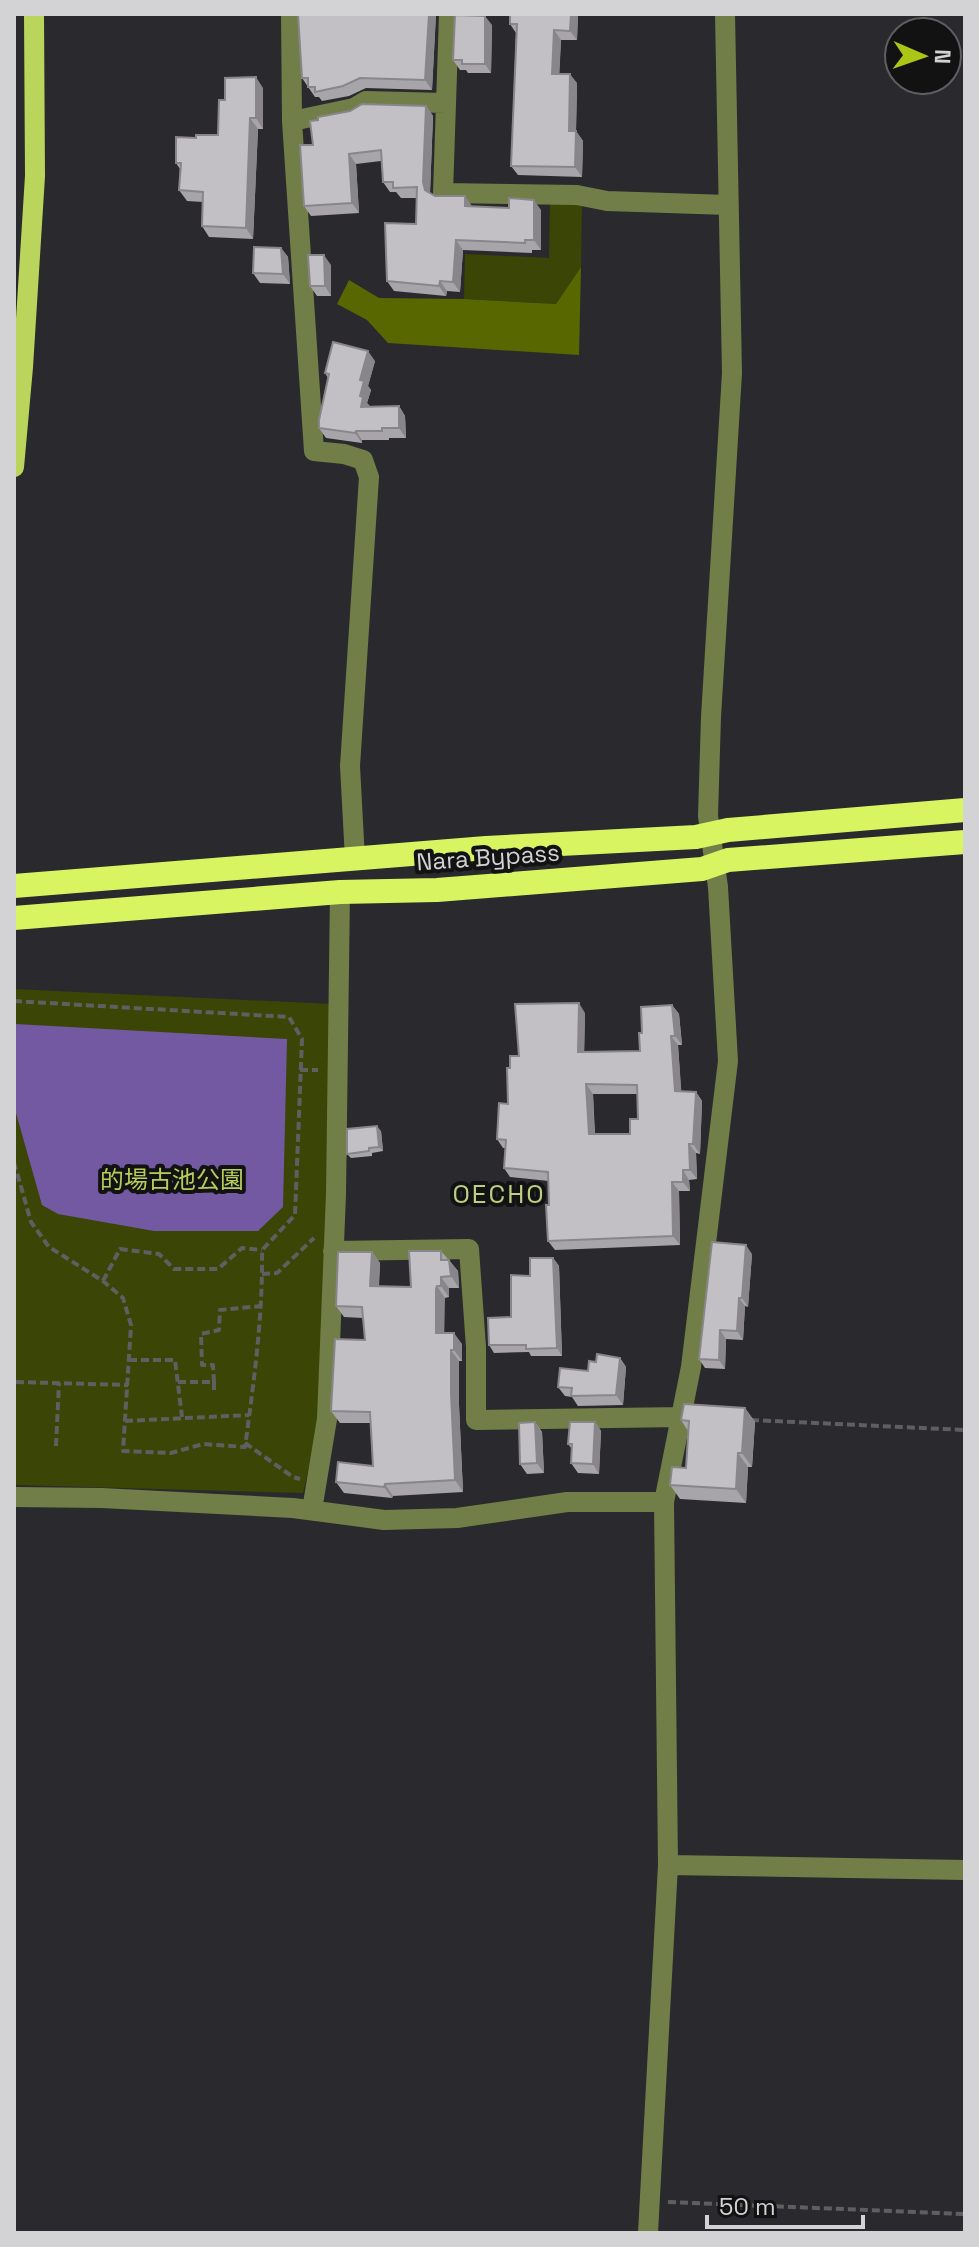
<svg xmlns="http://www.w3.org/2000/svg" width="979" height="2247" font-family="'Space Grotesk','Noto Sans JP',sans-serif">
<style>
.green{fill:#3a4506}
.forest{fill:#586700}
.water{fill:#7359a2}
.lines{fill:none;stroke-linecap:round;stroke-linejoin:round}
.path{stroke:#5f5e61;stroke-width:4;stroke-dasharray:8 4;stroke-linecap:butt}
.minor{stroke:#727e48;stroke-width:20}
.major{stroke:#bbd45c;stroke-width:20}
.highway{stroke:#d8f561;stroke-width:24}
.wall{fill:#a7a5a9;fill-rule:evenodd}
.shaded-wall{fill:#88868a}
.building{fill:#c2c0c5;stroke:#88868a;stroke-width:2;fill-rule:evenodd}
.labels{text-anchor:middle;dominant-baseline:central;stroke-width:8;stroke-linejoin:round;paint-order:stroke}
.street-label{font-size:24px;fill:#d3d3d5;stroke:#121213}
.park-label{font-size:24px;fill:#b6cd59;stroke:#121213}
.neighbourhood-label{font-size:26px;letter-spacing:2px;fill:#bdce83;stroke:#121213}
</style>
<rect width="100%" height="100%" fill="#2a292d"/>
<!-- green -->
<path class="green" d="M550 198 582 200 581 267 556 304 464 299 465 254 549 258Z
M14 989 331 1004V1070L320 1421 303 1493 16 1485 14 1459Z"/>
<!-- forest -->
<path class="forest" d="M581 267 579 355 388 343 367 320 337 304 349 280 379 298 464 299 556 304Z"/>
<!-- water -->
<path class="water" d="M15 1024 287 1039 283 1207 258 1231H154L58 1214 42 1205 14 1106Z"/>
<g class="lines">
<!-- path -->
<path class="path" d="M14 1001 289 1017 302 1039 295 1215 262 1250C263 1316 254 1381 245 1447L203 1444 171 1453 123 1451 131 1325 123 1298 103 1281 49 1247 31 1222 14 1162
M300 1070H318
M262 1274 277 1273 314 1238
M103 1281 120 1249 159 1254 174 1269H218L242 1248 262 1250
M129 1360H175L182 1417
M16 1382 128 1385
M178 1382H214V1392
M214 1382 213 1365H202L201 1334 219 1330 220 1310 261 1306
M751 1420 965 1430
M125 1421 249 1415
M245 1443 293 1477 300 1479
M56 1446 59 1383
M668 2202 965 2214"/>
<!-- minor -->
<path class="minor" d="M291 14 292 121 314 451 344 454 363 460 369 477 350 766 355 859
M449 14 443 193 577 195 607 201 728 205
M292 121 354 108 366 101 445 103
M333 1251 469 1249 476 1347V1420L681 1417
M14 1497 102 1498 293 1508 384 1520 457 1518 567 1502H664
M312 1510 327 1419 336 1194 340 892
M668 1865 965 1870
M648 2233 668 1865 664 1502 691 1367 728 1061 718 887 708 816 711 717 732 373 725 14"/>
<!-- major -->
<path class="major" d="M14 467 23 367 35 176 34 14"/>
<!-- highway -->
<path class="highway" d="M14 886 486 848 696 837 728 830 965 810
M14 918 340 892 437 890 702 869 728 860 965 842"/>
</g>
<!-- wall -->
<path class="wall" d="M298 14H436L432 90 366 88 349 96 322 101 319 97H315L302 78Z
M578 14 577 40H561L559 74 577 83 576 131 583 141 582 177 518 175 511 166 516 33 510 24Z
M492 25 491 73H468L466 70H460L453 60Z
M263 88V129H258L253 239 209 237 202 226 203 202 187 201 179 190 180 169 176 163 218 135 225 100Z
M426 106 433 116 430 193 435 196 472 207 541 210V250H532V253L463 250 460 292 447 291 446 296 394 291 387 281 416 224 417 198H401L396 192H390L383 182 381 161 356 164 359 213 311 216 304 206 313 145Z
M281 248 288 257 290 284 260 283 253 273Z
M331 265V296H317L310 286Z
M375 361 368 386 371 390 367 403 370 406H399L405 416 406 438H389V440H362V443L326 438 319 428 328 378 325 373Z
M672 1005 679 1014 682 1045H678L681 1091 696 1092 702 1101 700 1154 696 1153 697 1179 689 1180 690 1191H679L680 1245 555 1250 548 1241 549 1181 510 1177 504 1168 505 1148H503L497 1139 508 1104 510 1068 519 1056 585 1013 584 1052 640 1051 642 1033ZM593 1094H637L638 1119 630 1134H595Z
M381 1131 383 1151 372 1153V1156L351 1158 347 1154Z
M441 1251 458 1271 459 1288H449V1297L445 1298 444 1300V1333L462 1344V1361H459V1405L463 1492 393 1496 392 1498 344 1493 336 1482 373 1466 370 1423H340L331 1411 365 1340 363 1318 344 1317 336 1306 372 1252 380 1263 379 1286 411 1287Z
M752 1254 748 1307 745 1306 743 1340 726 1339 725 1369 705 1368 699 1359Z
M553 1258 559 1266 562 1356H531L529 1352 494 1353 489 1345 511 1317 530 1276Z
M620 1358 626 1367 623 1405 578 1406 572 1397 565 1396 558 1387 588 1371 596 1362Z
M745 1408 755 1422 752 1467H748L746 1503 680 1499 670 1485 686 1468 688 1431 681 1420Z
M535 1422 542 1432 544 1473 527 1474 520 1464Z
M595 1422 601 1431 599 1474 578 1473 571 1463 572 1449 568 1444Z"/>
<!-- shaded-wall -->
<path class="shaded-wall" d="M429 14H436L432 90 425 80Z
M571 14H578L577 40 570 31Z
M485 16 492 25 491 73 485 64Z
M554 30 561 40 559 83 552 74Z
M570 74 577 83 576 131 583 141 582 177 575 167 569 131Z
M256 77 263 88V129L256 118Z
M426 106 433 116 430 193 425 190 423 182Z
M250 118 258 129 253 239 246 228Z
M349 154 356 164 359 213 352 203Z
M465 196 472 206H465Z
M534 200 541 210V250L534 240Z
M456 240 463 250 460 292 453 282Z
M281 248 288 257 290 284 283 274Z
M324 255 331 265V296L325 286Z
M440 281 447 291 446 296 439 286Z
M368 351 375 361 368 386 371 390 367 403 370 407H361L360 380Z
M399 406 405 416 406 438 399 428Z
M356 431 362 440V443L355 433Z
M579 1003 585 1013 584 1062 578 1052Z
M672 1005 679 1014 682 1045 675 1036Z
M671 1036 678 1045 682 1100 675 1091Z
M586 1084 593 1094 595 1144 589 1134Z
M696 1092 702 1101 700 1154 693 1144Z
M377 1126 381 1131 383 1151 379 1147Z
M689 1144 696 1153 697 1179 690 1170Z
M683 1170 689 1180 690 1191 683 1182Z
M672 1182 679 1191 680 1245 673 1236Z
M746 1245 752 1254 748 1307 742 1298Z
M372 1252 380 1263 378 1298 370 1286Z
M553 1258 559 1266 562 1356 557 1348Z
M449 1260 458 1271 459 1288 451 1276Z
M441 1277 449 1288V1297L441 1286Z
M437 1286 445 1298 444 1345 436 1333Z
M739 1298 745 1306 743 1340 737 1331Z
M720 1330 726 1339 725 1369 719 1360Z
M454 1333 462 1344V1361L454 1350Z
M451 1350 459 1361V1405L463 1492 455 1480 451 1393Z
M620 1358 626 1367 623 1405 616 1395Z
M745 1408 755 1422 752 1467 742 1453Z
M535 1422 542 1432 544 1473 537 1463Z
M595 1422 601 1431 599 1474 593 1464Z
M738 1453 748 1467 746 1503 736 1489Z
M385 1484 393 1496 392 1498 384 1487Z"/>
<!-- building -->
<path class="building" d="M298 14H429L425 80 360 78 343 86 315 92V87H308V78H302Z
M510 14H571L570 31 554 30 552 74H570L569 131H576L575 167 511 166 517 24H510Z
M455 15 485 16V64H462V60H453Z
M256 77V118H250L246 228 202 226 203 192 179 190 181 163H176V137L196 138V135H218L219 100H225V78Z
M362 104 426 106 423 182 425 190 435 196H465V206L509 208V198L534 200V240H525V243L456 240 453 282 440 281 439 286 387 281 385 223 416 224 417 187 393 188V182H383L381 150 349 154 352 203 304 206 300 145H313L310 121 318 120V117L350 111Z
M254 247 281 248 283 274 253 273Z
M308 255H324L325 286H310Z
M333 342 368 351 360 380 364 381 360 396 363 397 361 407 399 406V428H382V431H356L355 433 319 428V420L329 374 325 373Z
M579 1003 578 1052 640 1051 639 1033H642L641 1007 672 1005 675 1036H671L675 1091 696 1092 693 1144H689L690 1170H683V1182H672L673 1236 548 1241 546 1205H549L548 1172 504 1168 506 1140 497 1139 499 1103 508 1104 507 1068H510V1056H519L515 1004ZM586 1084 637 1085 638 1119H630V1134H589Z
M377 1126 379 1147 369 1148V1151L347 1154V1129Z
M712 1242 746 1245 742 1298H739L737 1331 720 1330 719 1360 699 1359Z
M409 1251H441V1260H449L451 1276 441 1277V1286H437L436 1289V1333H454V1350H451V1393L455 1480 385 1484 384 1487 336 1482 338 1462 373 1466 370 1412 331 1411 335 1339 365 1340 362 1307 336 1306 338 1252H372L370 1286 411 1287Z
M530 1258H553L557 1348 526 1349V1345H489L488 1318 511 1317V1275L530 1276Z
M597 1354 620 1358 616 1395 571 1396 572 1388 558 1387 560 1368 588 1371 589 1361 596 1362Z
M684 1404 745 1408 742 1453H738L736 1489 670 1485 672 1467 686 1468 689 1421 681 1420Z
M535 1422 537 1463 520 1464 519 1423Z
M570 1422H595L593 1464 571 1463 572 1444H568Z"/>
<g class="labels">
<!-- street labels -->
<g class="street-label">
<text transform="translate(488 857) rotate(-4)">Nara Bypass</text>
</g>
<!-- park labels -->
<g class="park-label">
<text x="172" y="1179">的場古池公園</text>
</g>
<!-- neighbourhood labels -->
<g class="neighbourhood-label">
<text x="499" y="1194">OECHO</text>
</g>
</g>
<!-- border -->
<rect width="979" height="2247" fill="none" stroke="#d3d3d5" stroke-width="32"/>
<!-- north arrow -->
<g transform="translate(923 56) rotate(92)"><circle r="38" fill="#121213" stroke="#5f5f61" stroke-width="2"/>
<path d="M0-6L14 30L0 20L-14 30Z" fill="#abc615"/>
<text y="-12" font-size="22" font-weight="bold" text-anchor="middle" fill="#d3d3d5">N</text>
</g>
<!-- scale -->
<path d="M707 2215v12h156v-12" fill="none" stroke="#d3d3d5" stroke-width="4"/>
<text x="719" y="2215" font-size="24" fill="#d3d3d5" stroke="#121213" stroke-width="6" paint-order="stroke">50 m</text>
</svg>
